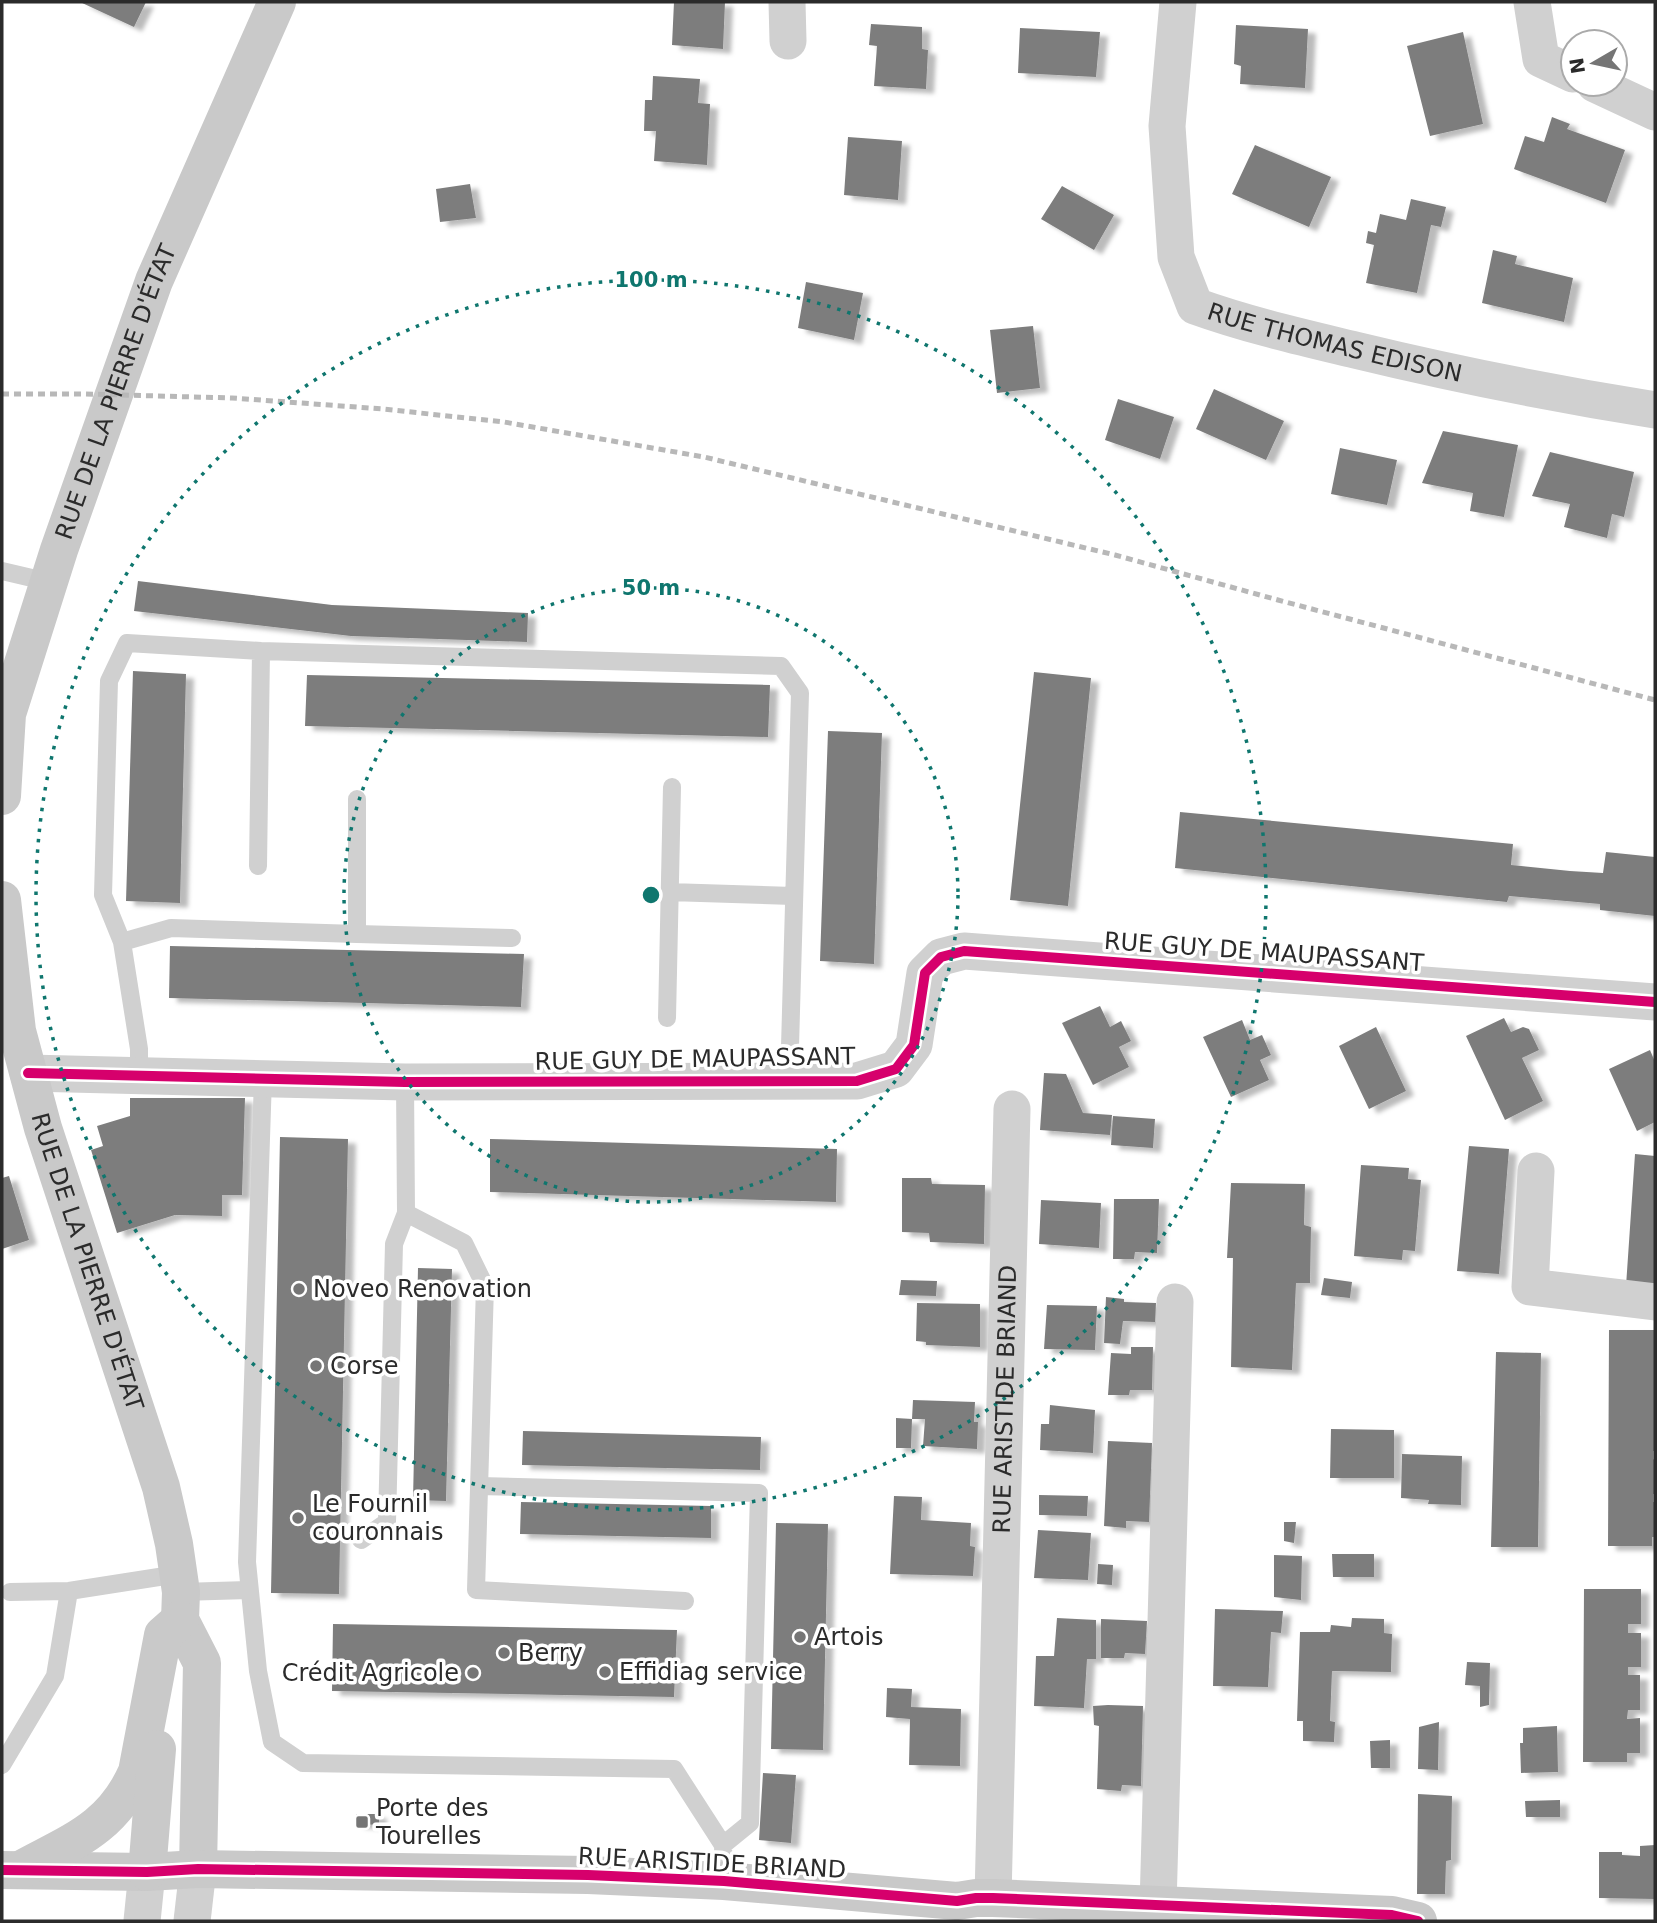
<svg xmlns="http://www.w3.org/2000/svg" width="1657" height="1923" font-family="'DejaVu Sans',sans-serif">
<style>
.building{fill:#7d7d7d;filter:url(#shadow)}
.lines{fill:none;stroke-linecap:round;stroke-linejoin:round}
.lane{stroke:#d0d0d0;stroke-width:18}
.street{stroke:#d0d0d0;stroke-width:37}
.secondary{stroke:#c9c9c9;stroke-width:38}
.rail{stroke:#b8b8b8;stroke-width:5;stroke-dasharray:7 5;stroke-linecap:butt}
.cycleway-casing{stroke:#fff;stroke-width:15}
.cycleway{stroke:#d6006c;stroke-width:10}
.ring{fill:none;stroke:#0f766e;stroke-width:3.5;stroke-dasharray:3.5 7}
.poi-dot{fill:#757575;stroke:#fff;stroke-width:2.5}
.labels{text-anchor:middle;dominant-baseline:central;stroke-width:7;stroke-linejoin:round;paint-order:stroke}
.street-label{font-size:24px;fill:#2b2b2b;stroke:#fff}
.poi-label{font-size:24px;fill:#2b2b2b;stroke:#fff;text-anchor:start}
.centre{fill:#0f766e;stroke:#fff;stroke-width:3.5}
.ring-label{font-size:21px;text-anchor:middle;font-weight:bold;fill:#0f766e;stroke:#fff;stroke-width:7;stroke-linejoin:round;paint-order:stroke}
</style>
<defs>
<filter id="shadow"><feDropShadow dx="8" dy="4.5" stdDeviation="2" flood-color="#0004"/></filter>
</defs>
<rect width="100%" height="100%" fill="#fff"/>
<!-- building -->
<path class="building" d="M80 2H146L134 27Z
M674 2H725L723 49 672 45Z
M871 24 922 27V49L928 50 926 89 874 86 877 46 869 45Z
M1236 25 1308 29 1305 88 1240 84 1241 66 1234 64Z
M1020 28 1100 32 1096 77 1018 73Z
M1463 32 1483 124 1430 136 1407 46Z
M653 76 700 79 698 103 710 104 707 165 654 161 656 131H644L645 100H652Z
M1552 117 1570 124 1567 129 1625 150 1606 203 1514 169 1525 136 1544 142Z
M848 137 902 141 898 200 844 195Z
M1255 145 1331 177 1309 227 1232 194Z
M470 184 476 218 440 222 436 189Z
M1062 186 1114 215 1094 250 1041 219Z
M1411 199 1446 207 1441 227 1431 225 1417 293 1366 283 1374 245 1366 243 1368 231 1376 233 1380 214 1406 220Z
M1493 250 1517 256 1515 264 1573 278 1564 322 1482 303Z
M806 282 863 293 854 340 798 328Z
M1033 326 1040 388 997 393 990 330Z
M1214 389 1284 421 1266 460 1196 429Z
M1118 399 1174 417 1160 459 1105 440Z
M1443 431 1518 445 1504 517 1470 511 1473 493 1422 483Z
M1340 448 1397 460 1387 505 1331 494Z
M1550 452 1634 472 1624 517 1612 514 1607 538 1564 527 1570 504 1532 496Z
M138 581 332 605 528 613 527 642 351 636 134 611Z
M133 671 186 674 180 903 126 901Z
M1034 672 1091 678 1068 906 1010 900Z
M307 675 770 685 768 737 305 726Z
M828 731 882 733 874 964 820 961Z
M1180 812 1513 844 1511 865 1570 871 1603 873 1606 852 1655 857V916L1600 910V904L1509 896 1507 902 1175 868Z
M170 946 524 954 521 1007 169 998Z
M1100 1006 1110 1027 1121 1021 1131 1041 1119 1047 1129 1067 1093 1085 1062 1023Z
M1504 1018 1511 1032 1523 1027 1529 1029 1539 1050 1522 1058 1543 1101 1505 1120 1466 1036Z
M1242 1020 1250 1040 1262 1035 1271 1055 1260 1060 1269 1080 1231 1097 1203 1037Z
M1376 1027 1406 1091 1369 1109 1339 1046Z
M1650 1050 1655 1062V1122L1637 1131 1609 1069Z
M1044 1073 1066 1074 1083 1113 1112 1115 1110 1135 1040 1130Z
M130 1098H245L242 1195H222V1216L175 1215 117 1233 91 1150 103 1146 97 1126 130 1116Z
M1113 1116 1155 1119 1153 1148 1111 1145Z
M280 1137 348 1139 339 1594 271 1593Z
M490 1139 837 1149 836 1202 490 1192Z
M1469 1146 1509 1149 1499 1274 1457 1271Z
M1635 1154 1655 1156V1288L1626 1286Z
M1361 1165 1409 1168 1408 1179 1421 1180 1415 1251 1403 1250 1402 1260 1354 1256Z
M9 1176 29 1240 2 1249V1178Z
M902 1178H931L932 1184 985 1185 984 1244 930 1242 929 1233 902 1232Z
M1231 1183 1305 1184 1304 1225 1311 1227 1310 1283H1296L1292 1370 1231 1367 1233 1258H1227Z
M1114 1199H1159L1157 1253 1135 1252 1134 1259H1113Z
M1041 1200 1101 1203 1099 1248 1039 1244Z
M418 1268 452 1269 446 1501 413 1500Z
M1324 1278 1352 1282 1350 1298 1321 1295Z
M901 1280 937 1281 936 1296 899 1295Z
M1106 1297 1124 1299V1302L1156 1303 1155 1322 1123 1321 1120 1344 1104 1343Z
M917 1303 980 1304V1347L926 1345V1342L916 1341Z
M1047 1305 1097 1306 1095 1350 1044 1349Z
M1609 1330H1655V1451H1653V1459L1655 1460V1494H1653V1502H1655V1537H1652V1546H1608Z
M1131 1347H1153L1152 1390H1130L1129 1395H1108L1111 1353 1131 1354Z
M1496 1352 1541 1353 1538 1547H1491Z
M913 1400 975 1402 974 1422H978L977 1449 923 1446 925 1419H912Z
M1050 1405 1095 1410 1093 1453 1040 1450 1041 1424H1049Z
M896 1418 912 1419 911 1448H896Z
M1331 1429 1394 1430V1478H1330Z
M523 1431 761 1437 760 1470 522 1465Z
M1108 1441 1152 1443 1149 1522 1126 1521V1528L1104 1526Z
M1402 1454 1462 1456 1461 1505 1428 1504 1429 1500 1401 1498Z
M1039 1495 1088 1496 1087 1516 1039 1515Z
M894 1496 922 1497 921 1520 971 1523 970 1546 975 1547 973 1576 890 1574Z
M521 1502 711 1506V1538L520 1534Z
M1284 1522H1296L1294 1543 1284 1541Z
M776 1523 828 1524 823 1750 771 1749Z
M1038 1530 1091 1533 1088 1580 1034 1578Z
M1332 1554H1374V1577H1333Z
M1274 1555 1302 1556 1301 1600 1274 1597Z
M1098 1564 1113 1565 1112 1585 1097 1584Z
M1584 1589H1641V1624H1628V1633H1641V1667H1628V1675H1640V1710H1628L1627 1719 1640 1718V1753H1627V1762H1583Z
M1215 1609 1283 1611 1281 1633 1271 1632 1268 1687 1213 1686Z
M1057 1618 1096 1620V1659H1087L1084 1708 1034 1706 1036 1656H1054Z
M1352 1618 1384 1619V1633L1392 1634 1391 1672 1332 1671 1330 1721 1335 1722 1334 1742 1303 1741V1721H1297L1300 1632H1330L1331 1625 1351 1627Z
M1101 1619 1147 1621 1145 1654 1125 1653 1124 1658H1101Z
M333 1624 677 1630 674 1697 332 1691Z
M1467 1662 1490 1663 1489 1705 1480 1707V1686L1465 1685Z
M887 1688 912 1689 911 1707 961 1709 960 1766 909 1765 910 1719 886 1717Z
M1108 1705 1143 1706 1141 1786 1122 1785 1121 1791 1097 1789 1099 1726 1094 1725 1093 1706Z
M1439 1722 1438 1770 1418 1769 1419 1727Z
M1557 1726 1558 1772 1521 1773 1520 1743H1523V1728Z
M1390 1740V1768H1371L1370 1741Z
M763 1773 796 1775 791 1843 759 1840Z
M1418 1794 1452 1796 1451 1860 1446 1861 1445 1894H1417Z
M1560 1800V1817H1526L1525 1801Z
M356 1814H379V1825L357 1824Z
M1655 1845V1899L1599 1898V1852H1622V1855L1640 1856V1846Z"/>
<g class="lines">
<!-- lane -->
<path class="lane" d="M2 571 49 582
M258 866 261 651
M669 892 793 896
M357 934 512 938
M122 942 171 928 357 934V799
M667 1018 672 787
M139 1075V1049L122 942 103 895 109 681 127 643 261 651 781 666 800 693 789 1082
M263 1078 247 1562 258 1671 272 1742 303 1763 674 1769 723 1845 724 1881
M406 1213 464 1243 485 1286 476 1590 685 1601
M479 1486 759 1493 750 1823 723 1845
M361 1540 387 1522 394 1244 406 1213 405 1082
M10 1592 69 1591 178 1574
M181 1592 248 1590
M2 1765 55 1676 69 1591"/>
<!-- street -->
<g class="street">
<path d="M787 2 788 41"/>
<path id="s1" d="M1178 2 1167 126 1176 257 1195 306C1248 325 1301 337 1355 350 1454 374 1555 394 1655 410"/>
<path d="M1532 2 1541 59 1573 74"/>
<path d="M1595 84 1655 112"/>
<path d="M28 1073 405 1082 857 1081 896 1069 914 1045 925 973 941 957 964 951 1655 1002"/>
<path d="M1536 1171 1530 1287 1655 1302"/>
<path id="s2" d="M993 1898 1012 1109"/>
<path d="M1158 1906 1175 1302"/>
<path d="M142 1921 147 1872"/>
<path d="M192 1921 198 1869"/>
</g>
<!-- secondary -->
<g class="secondary">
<path id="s3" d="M2 796 7 714 59 550 154 281 277 2"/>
<path id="s4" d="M2 900 17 1031 43 1128 161 1487 174 1544 181 1592 180 1620 202 1663 198 1869"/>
<path d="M2 1870 147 1872 198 1869 588 1875 724 1881 957 1901 976 1898H993L1392 1915 1418 1921"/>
<path d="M20 1870C71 1842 112 1829 137 1772L163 1635 180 1620"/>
<path d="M147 1872 157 1749"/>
</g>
<!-- rail -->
<path class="rail" d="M2 394H86L232 398 383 409 504 422 704 457 1115 555 1278 600 1655 700"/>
<!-- cycleway casing -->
<g class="cycleway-casing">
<path id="cycleway" d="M28 1073 405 1082 857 1081 896 1069 914 1045 925 973 941 957 964 951 1655 1002
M2 1870 147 1872 198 1869 588 1875 724 1881 957 1901 976 1898H993L1392 1915 1418 1921"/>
</g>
<!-- cycleway -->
<use href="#cycleway" class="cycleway"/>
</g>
<!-- distance rings -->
<g class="ring">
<circle cx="651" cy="895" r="307"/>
<circle cx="651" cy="895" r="615"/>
</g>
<!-- markers -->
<g class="poi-dot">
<circle cx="299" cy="1289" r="7"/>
<circle cx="316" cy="1366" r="7"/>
<circle cx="298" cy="1518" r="7"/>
<circle cx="800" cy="1637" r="7"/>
<circle cx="504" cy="1653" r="7"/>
<circle cx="605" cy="1672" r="7"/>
<circle cx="473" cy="1673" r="7"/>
<rect x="355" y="1815" width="14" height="14" rx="3.5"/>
</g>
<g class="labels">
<!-- street labels -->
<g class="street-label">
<text stroke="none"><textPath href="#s1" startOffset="453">RUE THOMAS EDISON</textPath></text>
<text stroke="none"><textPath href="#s3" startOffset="422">RUE DE LA PIERRE D'ÉTAT</textPath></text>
<text transform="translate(1264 952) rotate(4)">RUE GUY DE MAUPASSANT</text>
<text transform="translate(695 1059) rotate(-1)">RUE GUY DE MAUPASSANT</text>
<text stroke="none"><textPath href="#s4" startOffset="373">RUE DE LA PIERRE D'ÉTAT</textPath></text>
<text stroke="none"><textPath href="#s2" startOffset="499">RUE ARISTIDE BRIAND</textPath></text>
<text transform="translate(712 1863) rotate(3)">RUE ARISTIDE BRIAND</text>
</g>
<!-- poi labels -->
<g class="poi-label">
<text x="313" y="1289">Noveo Renovation</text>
<text x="330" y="1366">Corse</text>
<text x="312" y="1504">Le Fournil<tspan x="312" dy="28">couronnais</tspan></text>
<text x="814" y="1637">Artois</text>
<text x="518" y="1653">Berry</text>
<text x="619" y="1672">Effidiag service</text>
<text x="459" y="1673" text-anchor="end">Crédit Agricole</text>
<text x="376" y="1808">Porte des<tspan x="376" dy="28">Tourelles</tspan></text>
</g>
</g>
<circle cx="651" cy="895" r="10" class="centre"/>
<g class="ring-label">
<text x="651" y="287">100 m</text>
<text x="651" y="595">50 m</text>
</g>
<!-- border -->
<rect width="1657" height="1923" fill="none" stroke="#2b2b2b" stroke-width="7"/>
<!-- north arrow -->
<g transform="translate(1594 63) rotate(261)"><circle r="33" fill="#ffffff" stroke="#aaaaaa" stroke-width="2"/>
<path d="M0-5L12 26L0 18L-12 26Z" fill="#757575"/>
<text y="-10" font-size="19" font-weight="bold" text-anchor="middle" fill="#2b2b2b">N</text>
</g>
</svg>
